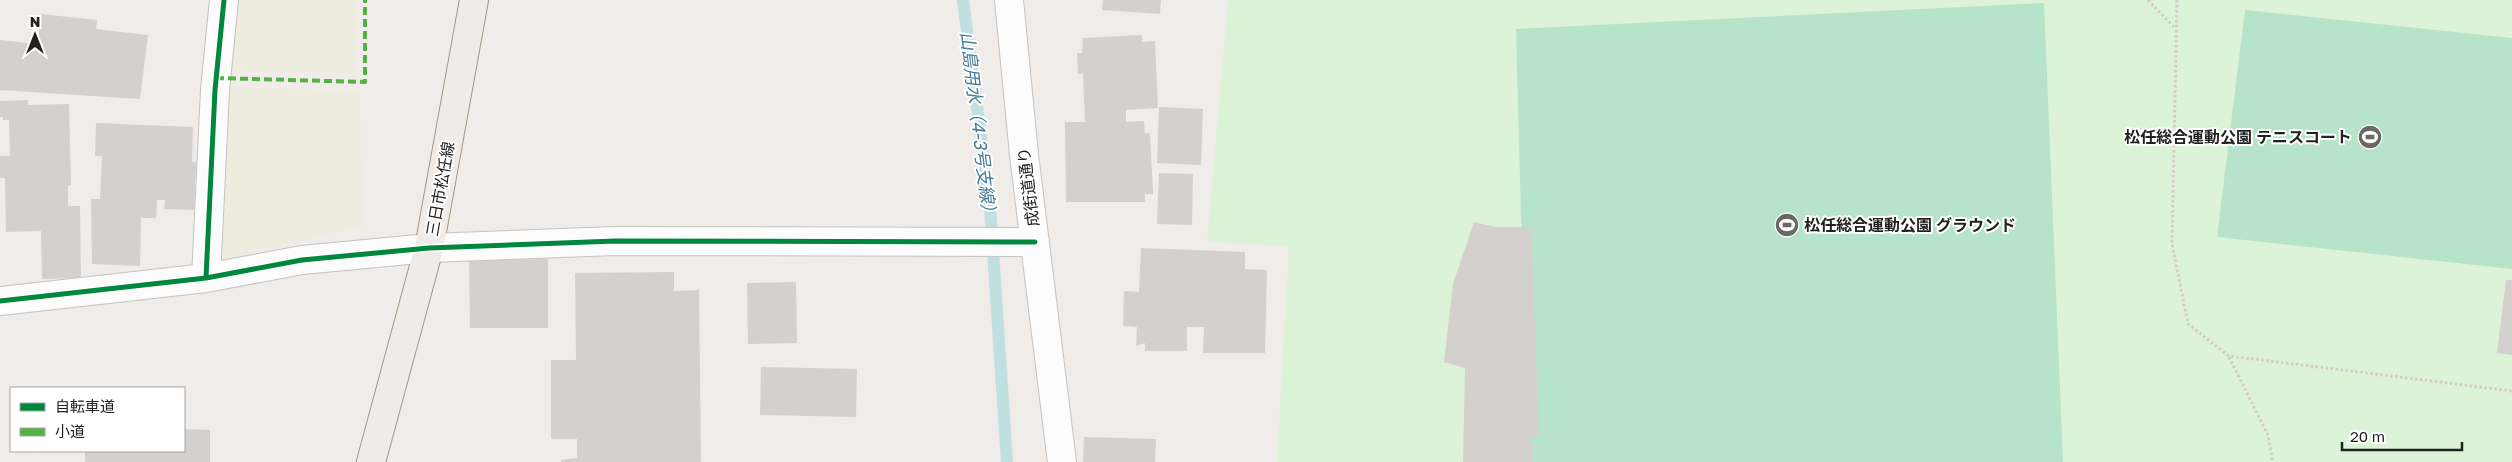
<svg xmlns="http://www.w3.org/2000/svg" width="2512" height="462" font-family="'Golos Text','Noto Sans JP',sans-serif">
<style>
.farmland{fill:#eeecde}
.park{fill:#dcf3d7}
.pitch{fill:#b7e3ca}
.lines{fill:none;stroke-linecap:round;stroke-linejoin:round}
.stream{stroke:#bfdfe0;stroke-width:12}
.building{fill:#d4d0ce}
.minor-casing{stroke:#c5c3c2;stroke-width:30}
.major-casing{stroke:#a59686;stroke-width:30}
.path{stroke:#d7c9c9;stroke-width:3;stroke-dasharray:2.5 2.5;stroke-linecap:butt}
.minor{stroke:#fdfcfc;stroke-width:28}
.major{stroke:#f1ebe7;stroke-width:28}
.quiet{stroke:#55b145;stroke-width:4;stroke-dasharray:8 4;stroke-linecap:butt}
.cycleway-casing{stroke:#fff;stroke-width:8}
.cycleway{stroke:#00873e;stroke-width:5}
.labels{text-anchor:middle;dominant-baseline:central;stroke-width:4;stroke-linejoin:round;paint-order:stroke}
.poi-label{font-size:16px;font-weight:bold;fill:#212121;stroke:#fff;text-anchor:end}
.street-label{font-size:16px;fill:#212121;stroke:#fff}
.water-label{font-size:18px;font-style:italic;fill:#477b96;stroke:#fff}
</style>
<rect width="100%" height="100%" fill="#efecea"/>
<!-- farmland -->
<path class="farmland" d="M232 0H358L356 73 229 70Z
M227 88 360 91 363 226 219 260Z"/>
<!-- park -->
<path class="park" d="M1228 0H2512V462H1277L1289 246 1207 242Z"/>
<!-- pitch -->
<path class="pitch" d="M2044 3 2063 462H1533L1521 217 1516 29Z
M2245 10 2512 38V269L2217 237Z"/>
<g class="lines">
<!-- stream -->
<path class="stream" d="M963 0 990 206 1007 462"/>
</g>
<!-- building -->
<path class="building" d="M1103 0H1161L1160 14 1102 10Z
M41 14 97 20 96 29 148 35 140 99 0 90V40L38 44Z
M1142 35V42L1155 41 1158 108 1126 110V122L1144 121 1145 134 1150 133 1153 194H1145V202H1066L1065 122H1085L1083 74H1078L1077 53H1082L1083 38Z
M28 100V105L69 104 71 185H68V206H80L81 278 42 279 41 231 6 232 5 178H0V156H10L9 120H3V117H0V101Z
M1159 107 1203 109 1201 165 1157 163Z
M96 123 193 127 192 162H196L194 210 164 209 165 200H157L156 218H141L140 266 92 264 91 199H100L102 156H95Z
M1159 173 1193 174 1192 225 1157 224Z
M1474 222 1495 227H1531L1539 435 1532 436 1533 462H1463L1465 368 1444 362 1453 284Z
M1141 248 1245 252V269L1267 270 1265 353H1203L1204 327H1187V351H1145V343L1136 346 1137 327 1123 326 1124 291 1139 292Z
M548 259V328H470L469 260Z
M674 272V291L699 290 701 462H561V460L577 458V439H551V360H576L575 273Z
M2506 280H2512V355L2497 353Z
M796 282 797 343 748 344 747 283Z
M761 367 857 369 856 417 760 415Z
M184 429 210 430V462H85V451H184Z
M1084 437 1156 439 1155 462H1083Z"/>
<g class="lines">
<!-- minor casing -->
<g class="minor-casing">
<path id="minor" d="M1009 0 1024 155 1062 462
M206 278 215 90 224 0
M0 301 206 278 302 260 429 248 615 241 1035 242"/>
</g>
<!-- major casing -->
<g class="major-casing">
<path id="major" d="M371 462 429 248 474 0"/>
</g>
<!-- path -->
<path class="path" d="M2148 0 2175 28
M2177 0 2172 244 2188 324 2229 356 2512 391
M2229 357 2268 435 2273 462"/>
<!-- minor -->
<use href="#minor" class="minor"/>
<!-- major -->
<use href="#major" class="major"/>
<!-- quiet -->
<path class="quiet" d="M216 78 365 82V0"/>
<!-- cycleway casing -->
<g class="cycleway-casing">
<path id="cycleway" d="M206 278 215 90 224 0
M0 301 206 278 302 260 429 248 615 241 1035 242"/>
</g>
<!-- cycleway -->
<use href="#cycleway" class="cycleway"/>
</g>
<!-- icons -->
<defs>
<g id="stadium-disc" transform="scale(1.25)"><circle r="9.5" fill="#696867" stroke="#fff"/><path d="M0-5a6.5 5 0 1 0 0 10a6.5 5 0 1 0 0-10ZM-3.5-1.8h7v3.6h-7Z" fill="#fff"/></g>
</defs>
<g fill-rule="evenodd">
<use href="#stadium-disc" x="2370" y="137"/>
<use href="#stadium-disc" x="1787" y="225"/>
</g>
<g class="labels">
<!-- poi labels -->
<g class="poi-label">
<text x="2352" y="137">松任総合運動公園 テニスコート</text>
<text x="1804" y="225" text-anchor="start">松任総合運動公園 グラウンド</text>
</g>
<!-- street labels -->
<g class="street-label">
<text transform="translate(1028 187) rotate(-97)">成街道通り</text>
<text transform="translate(440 189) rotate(-80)">三日市松任線</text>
</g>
<!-- water labels -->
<g class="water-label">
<text transform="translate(979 126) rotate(83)">山島用水（4-3号支線）</text>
</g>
</g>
<!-- legend -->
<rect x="10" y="387" width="175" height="65" fill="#ffffff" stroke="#a6a6a6"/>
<rect x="20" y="403" width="25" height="8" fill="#00873e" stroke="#a6a6a6"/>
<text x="55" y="412" font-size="15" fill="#212121">自転車道</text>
<rect x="20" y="428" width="25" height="8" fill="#55b145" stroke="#a6a6a6"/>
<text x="55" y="437" font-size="15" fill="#212121">小道</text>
<!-- north arrow -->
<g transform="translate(35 35)" stroke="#ffffff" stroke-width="4" paint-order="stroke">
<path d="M0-4L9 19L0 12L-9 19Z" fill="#212121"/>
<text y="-8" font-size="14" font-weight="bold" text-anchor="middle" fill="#212121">N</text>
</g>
<!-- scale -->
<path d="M2342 442v8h120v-8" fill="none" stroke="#212121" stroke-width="2.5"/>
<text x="2350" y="442" font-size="15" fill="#212121" stroke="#ffffff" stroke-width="4" paint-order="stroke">20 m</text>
</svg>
